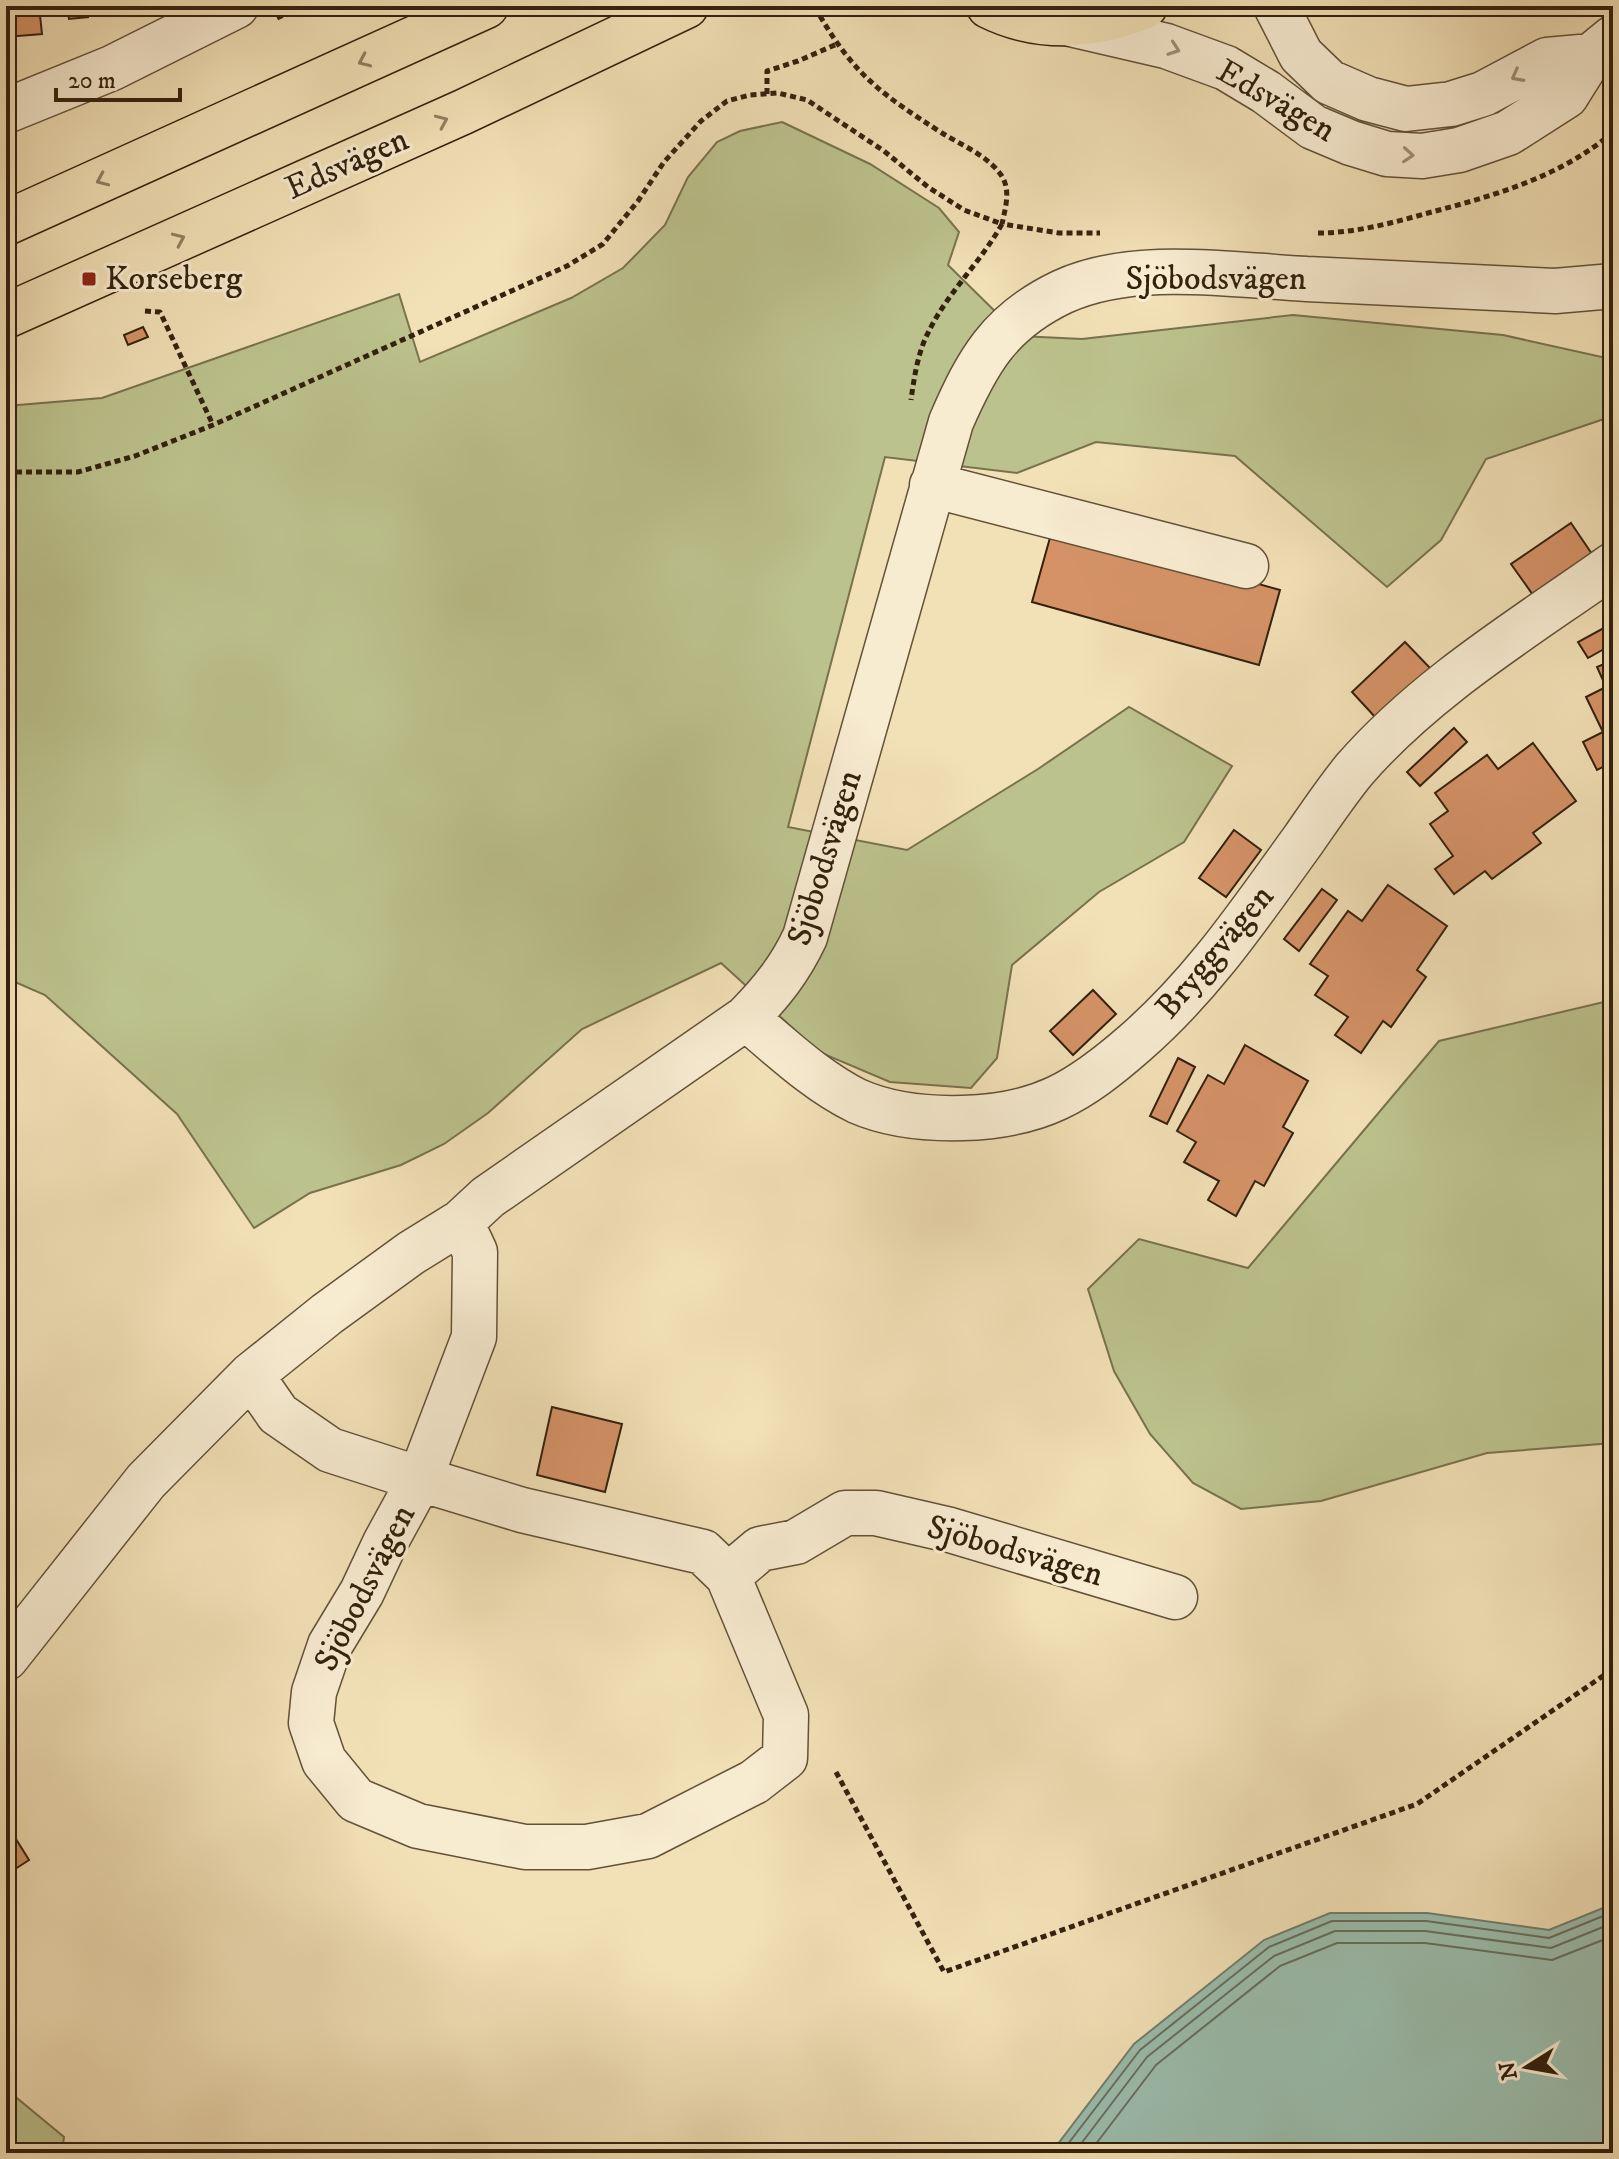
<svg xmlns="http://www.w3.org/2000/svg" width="1619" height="2159" font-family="'IM FELL DW Pica',serif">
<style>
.green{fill:#bcc28d;stroke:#78724e;stroke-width:2}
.water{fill:#9bbdad;stroke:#717f6d;stroke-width:2}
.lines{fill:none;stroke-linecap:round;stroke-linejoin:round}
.shore{stroke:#676f5e;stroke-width:2}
.building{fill:#d59267;stroke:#33210e;stroke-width:2}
.minor-casing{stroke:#635138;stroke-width:47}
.major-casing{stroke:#33210e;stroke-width:47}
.path{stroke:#33210e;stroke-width:5;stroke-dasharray:6 4;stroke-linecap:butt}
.minor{stroke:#f7ebd0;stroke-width:44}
.major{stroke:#f2e0b6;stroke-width:44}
.oneway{stroke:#9f9079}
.oneway2{stroke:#928062}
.poi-dot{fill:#8f2418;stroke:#f7ebd0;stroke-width:3}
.labels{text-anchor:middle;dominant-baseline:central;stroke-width:6;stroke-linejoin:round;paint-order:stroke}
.street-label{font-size:34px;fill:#33210e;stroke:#f7ebd0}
.poi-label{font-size:34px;fill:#33210e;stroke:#f7ebd0;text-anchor:start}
</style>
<rect width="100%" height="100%" fill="#f2e0b6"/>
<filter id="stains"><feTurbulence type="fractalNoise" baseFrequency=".0025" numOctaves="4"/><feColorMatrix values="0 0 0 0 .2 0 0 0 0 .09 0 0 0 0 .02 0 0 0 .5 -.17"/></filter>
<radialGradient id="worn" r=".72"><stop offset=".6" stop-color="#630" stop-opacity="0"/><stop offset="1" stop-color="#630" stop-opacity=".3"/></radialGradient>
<!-- green -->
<path class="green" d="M782 122 870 164 939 208 959 232 948 265 1020 336 1082 339 1293 315 1503 335 1611 359 1613 416 1486 459 1441 540 1387 587 1235 456 1096 442 1017 473 885 457 788 827 907 850 1038 769 1129 707 1232 766 1184 842 1099 892 1012 965 997 1058 971 1088 890 1082 819 1052 721 963 582 1029 488 1113 444 1144 401 1165 310 1193 254 1228 177 1114 45 995 6 978V410L18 405 102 398 399 294 420 362 571 298 623 268 665 225 688 177 717 142 740 131Z
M1608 1001 1613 1004V1443L1487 1453 1321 1501 1241 1509 1193 1483 1150 1434 1114 1371 1088 1289 1139 1239 1248 1268 1439 1041Z
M6 2089 64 2137 62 2153H6Z"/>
<!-- water -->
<path class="water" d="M1613 1904V2153H1051L1134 2044 1264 1940 1330 1913H1427L1549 1930Z"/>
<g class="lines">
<!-- shore -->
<path class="shore" d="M1061 2153 1140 2050 1269 1947 1332 1921H1426L1549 1938 1613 1912
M1074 2153 1147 2057 1274 1956 1335 1931H1425L1551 1948 1613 1923
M1089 2153 1156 2065 1280 1966 1337 1943H1425L1552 1960 1613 1936"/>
</g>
<!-- building -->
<path class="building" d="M6 6H39L42 34 6 37Z
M67 6H87L88 17 69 19Z
M143 327 148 337 128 345 124 335Z
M1571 523 1592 554 1533 595 1511 564Z
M1053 527 1280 590 1259 665 1032 602Z
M1613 623V644L1588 658 1578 642Z
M1405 642 1430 668 1376 718 1352 692Z
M1613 660V762L1597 770 1583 742 1603 732 1586 697 1606 687 1597 667Z
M1454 728 1467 742 1420 786 1407 772Z
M1533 743 1576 801 1533 833 1541 843 1492 879 1485 871 1454 894 1435 869 1453 856 1430 824 1448 811 1435 793 1487 755 1498 769Z
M1234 830 1261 850 1226 897 1199 878Z
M1388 885 1447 926 1417 970 1426 977 1391 1027 1383 1021 1361 1053 1335 1035 1348 1017 1315 995 1328 976 1310 964 1348 911 1362 921Z
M1322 889 1337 900 1299 951 1284 939Z
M1093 990 1116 1014 1073 1055 1050 1031Z
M1245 1045 1308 1081 1283 1127 1293 1133 1264 1186 1255 1181 1236 1216 1208 1200 1219 1181 1184 1162 1196 1142 1177 1131 1208 1075 1224 1084Z
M1178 1058 1195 1067 1167 1124 1150 1116Z
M552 1407 622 1424 605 1492 537 1475Z
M6 1823 29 1860 6 1875Z"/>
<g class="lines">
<!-- minor casing -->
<g class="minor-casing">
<path id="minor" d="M1276 6 1301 55 1329 82 1368 99 1406 109 1451 104 1483 94 1547 60 1591 56
M1071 24 1166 46 1226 68 1266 92 1313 127 1351 143 1387 154 1422 156 1459 150 1508 133 1566 96 1591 56 1613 38
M6 111 112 68 236 6
M932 485 1246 566
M746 1018C781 1047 816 1081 857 1101 891 1116 927 1119 963 1118 1040 1116 1079 1092 1135 1043 1204 983 1251 912 1304 839 1320 816 1336 792 1354 770 1426 687 1524 628 1613 565
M251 1375 278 1414 330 1450 420 1479 474 1337 475 1252 461 1222
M420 1479 522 1510 703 1552 728 1576 786 1715 785 1758 754 1782 648 1836 587 1847H525L418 1826 356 1800 324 1761 311 1723 314 1692 330 1645 362 1592 385 1543Z
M728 1576 760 1549 796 1542 845 1513H876L950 1530 1175 1597
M6 1658 146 1481 251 1375 327 1314 411 1253 461 1222 488 1197 746 1018C771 993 790 969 805 937L951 422C977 362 999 322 1062 292 1132 259 1231 275 1307 279 1390 283 1473 287 1555 291L1613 286"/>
</g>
<!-- major casing -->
<g class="major-casing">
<path id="major" d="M989 6C1039 31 1095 27 1145 6
M6 223 486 6
M6 316 463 112 686 6"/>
</g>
<!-- path -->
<path class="path" d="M820 16C856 77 883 95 942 133 960 144 985 155 998 171 1012 187 1006 205 1002 224L1059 233H1100
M277 18 303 6
M767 94V71L798 61 837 44
M1318 233C1355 233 1392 223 1428 213 1493 196 1561 177 1613 132
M145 311 160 312 213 425
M6 472H78L135 456 213 425 567 266 603 244 638 201 664 162 701 121 727 101 750 95 778 93 807 100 884 151 928 187 964 210 1002 224C981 262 947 293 928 333 918 352 914 378 911 400
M836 1772 944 1972 1417 1804 1613 1669"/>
<!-- minor -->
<use href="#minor" class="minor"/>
<!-- major -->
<use href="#major" class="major"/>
</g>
<!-- one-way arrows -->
<defs><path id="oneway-chevron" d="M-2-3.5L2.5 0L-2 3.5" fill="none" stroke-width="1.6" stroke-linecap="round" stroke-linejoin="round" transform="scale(2)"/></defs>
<g class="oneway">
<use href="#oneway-chevron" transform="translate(1174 49) rotate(19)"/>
<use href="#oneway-chevron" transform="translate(1517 76) rotate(152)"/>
<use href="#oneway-chevron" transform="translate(1408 155) rotate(4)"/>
</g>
<g class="oneway2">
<use href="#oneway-chevron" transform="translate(364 61) rotate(156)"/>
<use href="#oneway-chevron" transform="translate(442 121) rotate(-24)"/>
<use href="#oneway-chevron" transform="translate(102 180) rotate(156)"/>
<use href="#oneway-chevron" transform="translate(179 239) rotate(-24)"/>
</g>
<!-- markers -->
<rect class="poi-dot" x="81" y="271" width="16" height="16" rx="4"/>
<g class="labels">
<!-- street labels -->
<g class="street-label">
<text transform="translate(1276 101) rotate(30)">Edsvägen</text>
<text transform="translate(347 164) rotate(-24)">Edsvägen</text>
<text x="1216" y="279">Sjöbodsvägen</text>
<text transform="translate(825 858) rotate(-73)">Sjöbodsvägen</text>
<text transform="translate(1215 952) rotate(-50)">Bryggvägen</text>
<text transform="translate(1015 1551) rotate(16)">Sjöbodsvägen</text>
<text transform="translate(365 1588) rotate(-63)">Sjöbodsvägen</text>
</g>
<!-- poi labels -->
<g class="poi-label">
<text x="105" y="279">Korseberg</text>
</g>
</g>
<!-- margin -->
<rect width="1619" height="2159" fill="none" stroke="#f2e0b6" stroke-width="32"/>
<rect x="8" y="8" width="1603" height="2143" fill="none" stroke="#33210e" stroke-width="4"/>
<rect x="16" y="16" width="1587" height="2127" fill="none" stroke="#33210e" stroke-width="2"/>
<!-- north arrow -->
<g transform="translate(1527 2067) rotate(259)" stroke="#f7ebd0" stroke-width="6" paint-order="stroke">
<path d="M0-6L14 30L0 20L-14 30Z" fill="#33210e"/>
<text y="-12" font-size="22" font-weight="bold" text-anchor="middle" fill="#33210e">N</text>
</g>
<!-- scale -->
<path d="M56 88v12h124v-12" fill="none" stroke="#33210e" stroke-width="4"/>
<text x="68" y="88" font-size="24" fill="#33210e" stroke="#f7ebd0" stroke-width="6" paint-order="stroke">20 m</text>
<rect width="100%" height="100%" filter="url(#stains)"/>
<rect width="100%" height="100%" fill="url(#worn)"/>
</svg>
